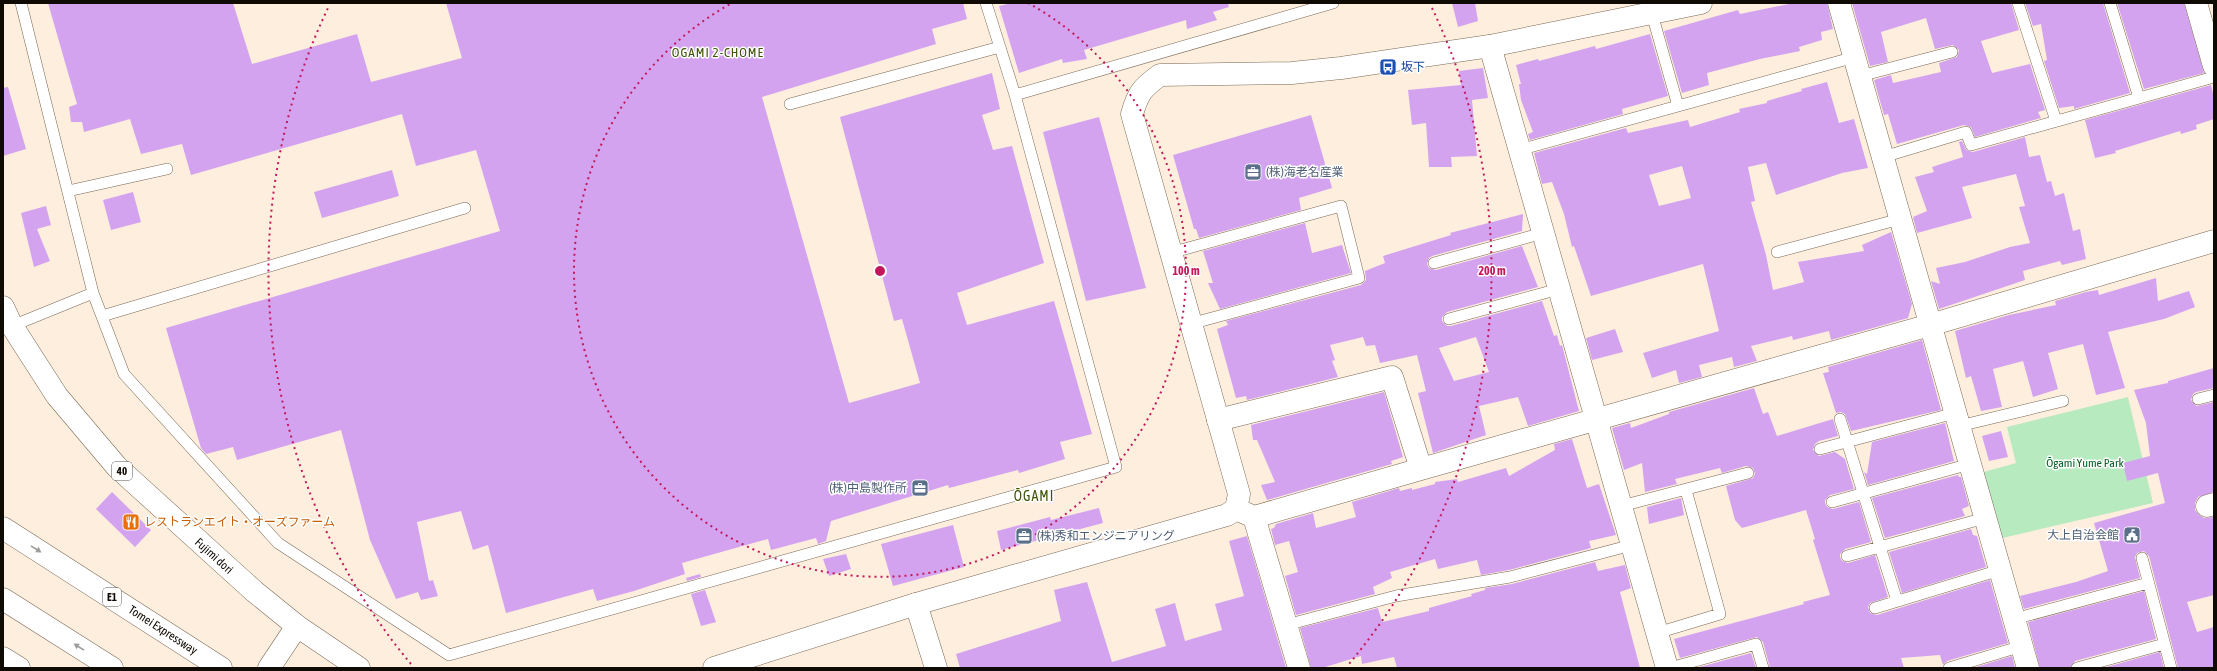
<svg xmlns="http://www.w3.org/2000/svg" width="2217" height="671" font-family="'Asap Condensed','Noto Sans JP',sans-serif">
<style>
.green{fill:#b8eabf}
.building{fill:#d4a3f0;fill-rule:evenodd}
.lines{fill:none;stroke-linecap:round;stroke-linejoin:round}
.lane-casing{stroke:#796855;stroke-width:12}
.street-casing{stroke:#796855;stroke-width:23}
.secondary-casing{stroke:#796855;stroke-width:23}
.primary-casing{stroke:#796855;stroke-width:23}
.highway-casing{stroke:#796855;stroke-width:23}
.lane{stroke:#fff;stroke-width:11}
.street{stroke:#fff;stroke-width:22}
.secondary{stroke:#fff;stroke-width:22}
.primary{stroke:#fff;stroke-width:22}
.highway{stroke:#fff;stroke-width:22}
.oneway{fill:#9f9d9b}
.ring{fill:none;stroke:#c2185b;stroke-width:2;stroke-dasharray:2 4}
.labels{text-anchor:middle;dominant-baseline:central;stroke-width:3;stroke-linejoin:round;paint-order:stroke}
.shield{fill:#fff;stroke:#58544f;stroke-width:1}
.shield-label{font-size:11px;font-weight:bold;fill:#100a04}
.transit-label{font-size:12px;fill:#164399;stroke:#fff;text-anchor:start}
.service-label{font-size:12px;fill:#4e5e75;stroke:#fff;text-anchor:start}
.park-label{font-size:12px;fill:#035e24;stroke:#fff}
.food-label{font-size:12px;fill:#c56008;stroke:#fff;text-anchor:start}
.street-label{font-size:12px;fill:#100a04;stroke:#fff}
.neighbourhood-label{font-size:13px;letter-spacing:1px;fill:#405406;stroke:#fff}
.quarter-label{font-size:14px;letter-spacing:1px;fill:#405406;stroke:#fff}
.centre{fill:#c2185b;stroke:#fff;stroke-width:2}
.ring-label{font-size:12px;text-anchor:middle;font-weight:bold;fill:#c2185b;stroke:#fff;stroke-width:3;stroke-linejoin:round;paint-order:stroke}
</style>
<rect width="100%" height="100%" fill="#feeedd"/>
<!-- green -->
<path class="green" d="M2128 397 2153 503 1998 539 1980 473 2016 463 2007 427Z"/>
<!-- building -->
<path class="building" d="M48 3H233L252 64 357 34 371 82 462 58 446 3H963L967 19 932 29 936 44 762 97 849 403 920 383 902 319 894 321 840 117 992 73 1000 109 982 115 993 150 1012 146 1044 263 957 293 967 325 1054 301 1092 434 1060 442 1065 459 1019 473 1018 470 949 488 948 485 831 521 826 541 818 544 816 538 771 550 768 539 682 563 685 574 634 591 597 601 593 589 506 613 488 545 473 550 461 511 417 522 429 581 433 580 438 596 421 600 418 592 396 599 370 540 341 430 237 460 233 447 206 454 201 448 166 328 500 231 476 150 416 166 402 114 191 175 182 144 141 154 130 119 84 132 82 122H71L69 107 77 104Z
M1012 3H1228L1229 7 1213 12 1217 20 1187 29 1186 20 1084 50 1087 59 1063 63 1062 59 1019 73 999 6Z
M1452 3H1475L1478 21 1458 27Z
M1794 3H1827L1833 29 1821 32 1822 40 1799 47 1800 51 1760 59 1707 73 1709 85 1682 93 1664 31 1738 10 1740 14Z
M1852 3H2011L2019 30 1981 41 1992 73 2030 64 2045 110 2038 112 2041 118 1975 137 1971 127 1964 125 1897 144 1888 114 1884 115 1874 80 1891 75 1893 83 1941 72 1939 63 1957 57 1959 50 1953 45 1935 49 1926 18 1881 32 1888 62 1870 66Z
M2025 3H2103L2130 93 2074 109V106L2059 108 2044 61 2047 60 2041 24 2033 26Z
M2117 3H2184L2204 73 2144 89Z
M1650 34 1668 96 1622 109 1623 114 1530 140 1528 134 1533 132 1521 100 1519 84H1521L1516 65 1538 59 1539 61 1595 46 1596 49Z
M1483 68 1488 98 1472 100 1477 156 1451 157 1452 167H1429L1426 123 1412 125 1408 90 1461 85 1459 71Z
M1827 82 1839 123 1854 119 1868 168 1842 173 1776 195 1766 163 1748 167 1755 201 1751 202 1766 255 1773 290 1804 282 1798 262 1864 251 1862 245 1891 232 1912 304 1908 318 1831 340 1829 331 1793 340 1792 336 1751 346 1757 361 1734 367 1732 357 1699 365 1702 377 1679 383 1676 370 1652 378 1643 353 1719 331 1703 264 1591 296 1574 246 1572 247 1564 214 1552 182 1542 184 1534 153 1626 128 1628 133 1688 120 1690 127 1740 112 1739 109 1767 103V101L1802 91 1801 89ZM1682 166 1691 198 1659 206 1649 175Z
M2211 85 2214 98V119L2196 125 2197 129 2181 134 2180 131 2115 151 2116 153 2095 158 2085 120Z
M8 87 26 149 3 156V88Z
M1311 115 1332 188 1299 198 1301 210 1199 238 1196 229H1194L1173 155Z
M1099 117 1146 288 1086 301 1043 132Z
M2025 137 2029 157 2040 155 2047 182 2051 181 2055 196 2064 193 2073 231 2080 229 2086 259 2062 265 2060 261 2023 271 2025 280 1939 309 1931 281 1940 284 1936 268 1965 262 2010 247 2030 243 2019 207 2025 206 2016 174 1962 187 1972 218 1917 233 1913 217 1927 211 1915 177 1934 172 1932 167 1963 157 1959 142 1962 141 1966 150 1973 152Z
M392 170 399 196 322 218 314 192Z
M133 192 141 222 111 230 103 200Z
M46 206 51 225 37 229 50 261 34 267 21 213Z
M1523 214 1522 231 1432 256 1429 258 1427 264 1429 268 1436 270 1522 246 1538 287 1447 312 1442 317V321L1447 326H1451L1542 301 1554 336 1557 335 1560 346 1562 345 1579 411 1528 426 1518 397 1479 406 1486 435 1433 453 1418 393 1426 391 1417 355 1380 363 1375 345 1366 346 1363 337 1330 345 1335 360 1332 361 1338 377 1247 400 1246 396 1236 398 1217 329 1228 325 1226 321 1361 285 1366 280 1365 271 1385 263 1383 256 1451 235 1450 233ZM1476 337 1489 372 1454 381 1439 348Z
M1305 223 1312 253 1342 245 1351 273 1220 309 1208 283H1213L1203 251Z
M2156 278 2158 301 2189 291 2195 307 2164 319 2108 332 2125 388 2096 395 2083 344 2048 353 2058 389 2033 397 2023 361 1993 369 2002 407 1981 411 1971 376 1966 378 1955 331 2009 315 2056 305 2055 301 2086 292 2098 290 2099 295Z
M1615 329 1623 352 1592 360 1586 338Z
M1922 340 1941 410 1851 431 1845 414 1841 412 1836 413 1823 373 1829 372 1828 367Z
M2214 368V388L2196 392 2193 394 2191 400 2196 406 2214 402V492L2198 497 2195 503V510L2199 515 2204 518 2214 517V595L2187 602 2197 632 2214 627V668H2178L2149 556 2144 551 2137 553 2135 557 2140 578 2024 609 2020 596 2076 582 2108 571 2094 523 2165 503 2158 473 2127 481 2123 463 2150 456 2146 423 2134 390 2168 383V381Z
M1754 388 1763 414 1768 412 1777 436 1833 419 1838 436 1819 441 1815 444 1813 450 1819 456 1835 452 1845 459 1854 489 1830 495 1825 500V503L1827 507 1833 509 1859 502 1871 542 1845 549 1840 554V557L1842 561 1848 563 1875 555 1888 597 1870 603 1868 607 1870 613 1877 615 1990 580 2008 643 1947 661 1943 665 1940 655 1901 658 1904 668H1770L1763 642 1757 637 1680 658 1674 639 1804 604 1803 602 1830 595 1813 540 1815 539 1806 510 1742 528 1735 520 1726 486 1753 478 1755 474 1753 468 1746 466 1722 473 1720 468 1675 479 1677 484 1645 492 1642 463 1624 470 1612 428 1630 423 1631 428 1669 414V412Z
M1384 392 1403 457 1391 461 1392 464 1267 500 1261 485 1275 482 1257 440H1253L1251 425Z
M1945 423 1954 461 1868 485 1864 472 1867 474 1872 442Z
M2001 431 2008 457 1989 461 1982 436Z
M1572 439 1587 488 1599 484 1616 535 1589 541 1591 548 1509 570 1481 575 1477 560 1438 569 1435 559 1390 572 1392 578 1373 587 1375 594 1296 615 1285 576 1298 572 1289 541 1275 545 1271 529 1274 528 1276 524 1313 513 1316 528 1356 517 1352 502 1399 488 1400 491 1412 488V490L1435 484V482L1457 479 1458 482 1506 468 1509 476 1555 450 1554 444Z
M1958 475 1959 477H1961L1969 506 1962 509 1965 516 1885 538 1872 498Z
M112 492 151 530 135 547 96 509Z
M1681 498 1684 515 1649 524 1647 507Z
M1099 508 1103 523 1001 550 997 531 1050 517 1051 520Z
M953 525 964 567 893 586 881 544Z
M1971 529 1973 535 1977 536 1986 567 1902 593 1889 552Z
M1247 536 1286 668H960L956 654 1061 621 1054 590 1087 582 1112 662 1166 646 1155 609 1175 603 1185 641 1222 630 1215 604 1244 596 1229 541Z
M846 554 851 569 829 576 823 559Z
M1595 562 1598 571 1625 565 1631 588 1620 592 1640 668H1397L1394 657 1362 664 1361 656 1322 668H1311L1300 628 1378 608 1382 622 1429 611V608L1472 596 1471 594 1485 590V588L1512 584Z
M700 574 701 577 687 581 686 578Z
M705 590 716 622 701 626 691 594Z
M2144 591 2156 639 2075 661 2070 668H2040L2028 622Z
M2160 652 2164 668H2103Z
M1751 653 1756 668H1696Z
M2012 656 2015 668H1973Z"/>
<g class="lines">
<!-- lane casing -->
<g class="lane-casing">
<path id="lane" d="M986 3 1015 95 1333 3
M2018 3 2056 121
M2110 3 2139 98
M1652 14 1678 106
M1860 76 1952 52
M790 104 1000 47
M1519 150 1855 57
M1883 157 1966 132 1971 145 2214 77
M68 191 167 169
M1777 252 1900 219
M1170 253 1341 206 1359 278 1190 324
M1434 263 1543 233
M93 293 124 374 278 543 449 655 1116 467 1015 95
M102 316 465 208
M1449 319 1559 289
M12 326 93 293 21 3
M2198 399 2214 395
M1840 419 1897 601
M1959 426 2063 401
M1820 449 1955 413
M1832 502 1970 464
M1621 506 1748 473
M1847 556 1985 518
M2142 558 2171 668
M1875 608 2000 570
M2014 619 2148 583
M1286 625 1396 596 1510 577 1632 545
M1657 633 1720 614 1686 490
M1670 668 1756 644 1763 668
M1949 668 2022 646
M2077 668 2164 644"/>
</g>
<!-- street casing -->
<g class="street-casing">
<path id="street" d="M1839 3 2028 668
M2196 3 2214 66
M1490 46 1667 668
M1218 420 1392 377 1421 469 1930 325 2214 241
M2207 506 2214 504
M1236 509 1254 517 1421 469
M1254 517 1299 668
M916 604 936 668
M3 658 19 668"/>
</g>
<!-- secondary casing -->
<g class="secondary-casing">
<path id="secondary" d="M269 668 297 626
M714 668 916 604 1227 515 1236 509 1239 494 1132 114C1138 93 1142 88 1160 75L1292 73 1341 68 1490 46 1701 3"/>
</g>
<!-- primary casing -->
<g class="primary-casing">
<path id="primary" d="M3 307 12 326 57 396 117 467 255 592 297 626 359 668"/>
</g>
<!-- highway casing -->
<g class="highway-casing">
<path id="highway" d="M3 528 221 668
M3 599 112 668"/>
</g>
<!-- lane -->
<use href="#lane" class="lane"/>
<!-- street -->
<use href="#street" class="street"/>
<!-- secondary -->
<use href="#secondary" class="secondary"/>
<!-- primary -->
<use href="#primary" class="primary"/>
<!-- highway -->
<use href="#highway" class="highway"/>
</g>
<!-- one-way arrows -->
<defs><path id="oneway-solid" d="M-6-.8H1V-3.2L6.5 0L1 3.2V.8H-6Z"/></defs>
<g class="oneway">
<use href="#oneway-solid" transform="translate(36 549) rotate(32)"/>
<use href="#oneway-solid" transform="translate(79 647) rotate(-148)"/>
</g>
<!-- distance rings -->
<g class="ring">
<path d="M1028 3A306 306 0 1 1 732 3"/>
<path d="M411 664A612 612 0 0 1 328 8M1432 8A612 612 0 0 1 1349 664"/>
</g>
<!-- icons -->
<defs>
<g id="bus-square" transform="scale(0.9)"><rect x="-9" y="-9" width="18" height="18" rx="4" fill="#1a4fb4" stroke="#fff"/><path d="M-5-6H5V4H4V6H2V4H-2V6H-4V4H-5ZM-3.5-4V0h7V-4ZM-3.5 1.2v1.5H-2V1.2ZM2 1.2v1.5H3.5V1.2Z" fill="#fff"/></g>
<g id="office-square" transform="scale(0.9)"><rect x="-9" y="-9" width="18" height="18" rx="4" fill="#5c6f8a" stroke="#fff"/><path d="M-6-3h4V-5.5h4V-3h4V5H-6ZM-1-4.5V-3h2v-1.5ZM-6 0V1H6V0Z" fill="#fff"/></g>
<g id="restaurant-square" transform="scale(0.9)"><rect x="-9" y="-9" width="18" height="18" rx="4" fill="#e8710a" stroke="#fff"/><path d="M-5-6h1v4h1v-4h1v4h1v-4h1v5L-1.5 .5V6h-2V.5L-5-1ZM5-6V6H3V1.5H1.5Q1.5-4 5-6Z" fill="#fff"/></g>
<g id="civic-square" transform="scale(0.9)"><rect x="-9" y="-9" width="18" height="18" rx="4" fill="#5c6f8a" stroke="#fff"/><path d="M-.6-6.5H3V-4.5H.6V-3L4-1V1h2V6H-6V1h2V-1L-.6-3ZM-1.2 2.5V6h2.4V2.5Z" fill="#fff"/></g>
</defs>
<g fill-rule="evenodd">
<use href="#bus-square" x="1388" y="67"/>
<use href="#office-square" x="1253" y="172"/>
<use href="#office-square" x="920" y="488"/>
<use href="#restaurant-square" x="131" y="522"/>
<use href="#civic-square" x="2132" y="535"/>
<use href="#office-square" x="1024" y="536"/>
</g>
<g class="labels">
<!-- shield labels -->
<g class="shield">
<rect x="112" y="462" width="20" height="18" rx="3"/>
<rect x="103" y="588" width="18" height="18" rx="3"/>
</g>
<g class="shield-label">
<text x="122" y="471">40</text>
<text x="112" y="597">E1</text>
</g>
<!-- transit labels -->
<g class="transit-label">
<text x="1401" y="67">坂下</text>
</g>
<!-- service labels -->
<g class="service-label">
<text x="1266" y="172">(株)海老名産業</text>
<text x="907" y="488" text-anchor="end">(株)中島製作所</text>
<text x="2119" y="535" text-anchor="end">大上自治会館</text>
<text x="1037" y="536">(株)秀和エンジニアリング</text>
</g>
<!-- park labels -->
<g class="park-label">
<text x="2085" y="463">Ōgami Yume Park</text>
</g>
<!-- food labels -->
<g class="food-label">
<text x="144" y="522">レストランエイト・オーズファーム</text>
</g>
<!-- street labels -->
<g class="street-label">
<text transform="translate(214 556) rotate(42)">Fujimi dori</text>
<text transform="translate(163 630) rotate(33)">Tomei Expressway</text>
</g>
<!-- neighbourhood labels -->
<g class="neighbourhood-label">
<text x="718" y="52">OGAMI 2-CHOME</text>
</g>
<!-- quarter labels -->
<g class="quarter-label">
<text x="1034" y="496">ŌGAMI</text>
</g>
</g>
<circle cx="880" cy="271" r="6" class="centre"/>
<g class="ring-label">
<text x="1186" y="275">100 m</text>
<text x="1492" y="275">200 m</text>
</g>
<!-- border -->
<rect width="2217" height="671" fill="none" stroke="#100a04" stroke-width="8"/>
</svg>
